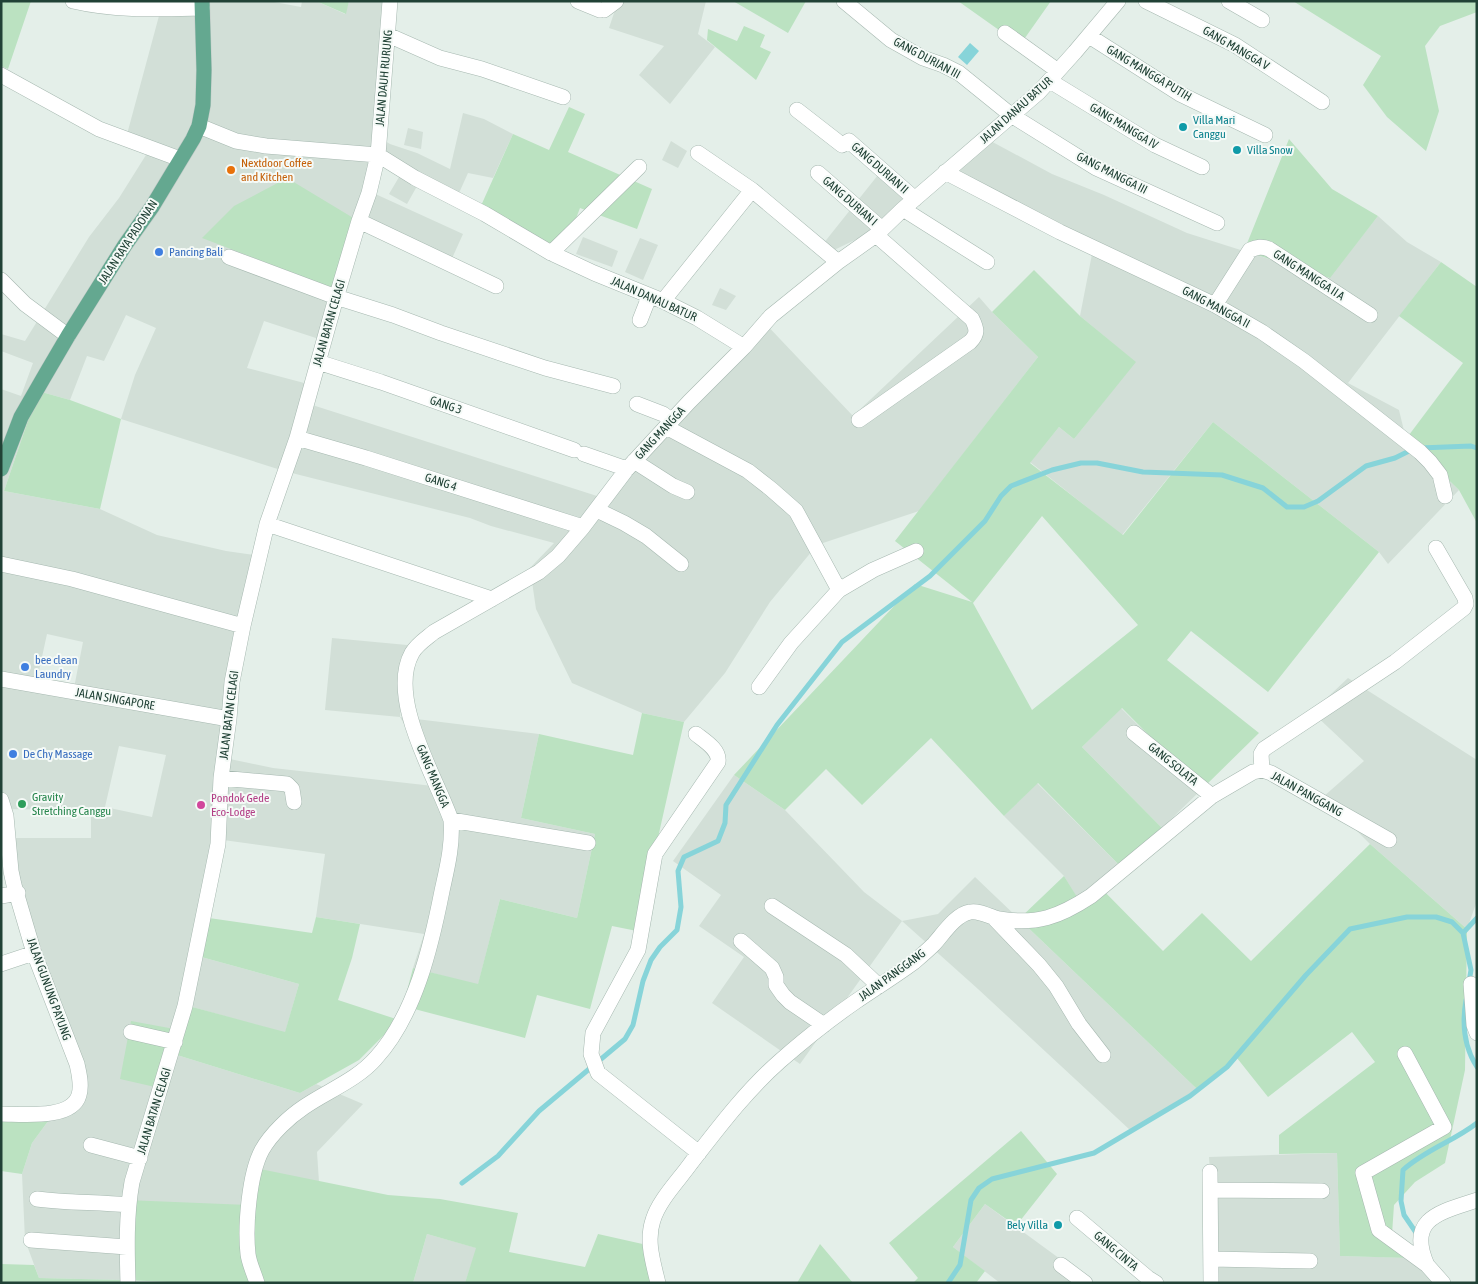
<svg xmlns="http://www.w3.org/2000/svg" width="1478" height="1284" font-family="'Asap Condensed',sans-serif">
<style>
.built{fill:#d2dfd7;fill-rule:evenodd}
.green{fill:#bbe2c1;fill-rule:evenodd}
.water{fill:#87d4d9}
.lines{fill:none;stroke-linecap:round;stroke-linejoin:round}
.stream{stroke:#87d4d9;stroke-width:5}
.minor-casing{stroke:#a6b8b0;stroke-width:16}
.major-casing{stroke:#c1cac7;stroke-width:16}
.minor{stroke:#fff;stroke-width:15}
.major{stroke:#64a890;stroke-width:15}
.culture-dot{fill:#0f9aa8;stroke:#f5faf7;stroke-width:2}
.food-dot{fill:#e8710a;stroke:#f5faf7;stroke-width:2}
.shop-dot{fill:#3f7fe0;stroke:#f5faf7;stroke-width:2}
.leisure-dot{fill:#2e9e5b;stroke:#f5faf7;stroke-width:2}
.hotel-dot{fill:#d1479c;stroke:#f5faf7;stroke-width:2}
.labels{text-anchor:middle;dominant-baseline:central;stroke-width:4;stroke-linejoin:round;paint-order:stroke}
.street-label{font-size:12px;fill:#214236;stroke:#f5faf7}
.culture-label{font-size:12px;fill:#0d838f;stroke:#f5faf7;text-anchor:start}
.food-label{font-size:12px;fill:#c56008;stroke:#f5faf7;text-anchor:start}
.shop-label{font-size:12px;fill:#366cbe;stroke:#f5faf7;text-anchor:start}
.leisure-label{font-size:12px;fill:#27864d;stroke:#f5faf7;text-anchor:start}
.hotel-label{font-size:12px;fill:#b23c85;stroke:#f5faf7;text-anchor:start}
</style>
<rect width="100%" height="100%" fill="#e4efe9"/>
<!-- built -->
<path class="built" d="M163 1H269L301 7 302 1H316L345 14 349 1H391L379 137 390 144 417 153 450 169 463 113 484 119 513 134 493 178 468 173 459 193 421 179 407 204 389 194 402 172 382 165 371 192 463 234 449 265 360 222 203 237 338 290 322 340 264 321 247 368 308 384 303 402 597 496 761 319 853 416 979 297 992 312 1038 357 919 511 817 545 770 602 725 673 684 722 642 713 572 683 536 609 530 568 554 543 491 526 470 518 284 471 121 419 135 375 156 328 126 315 104 361 87 356 70 400 38 391 4 491 100 509 157 535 226 551 254 555 225 758 273 768 442 787 400 717 325 710 332 638 407 645 400 717 539 734 521 818 595 834 577 918 500 899 478 985 413 968 424 934 316 917 325 854 216 839 194 955 299 984 285 1033 185 1005 177 1055 300 1093 316 1084 363 1104 317 1152 319 1182 251 1168 248 1205 123 1280 39 1278 25 1240 22 1174 32 1143 57 1109 75 1091 59 1002 8 896 15 838H91V810L1 809V389L21 396 33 363 1 351V334L25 341 89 237 119 198 151 147 126 138ZM47 634 83 642 73 693 35 689ZM119 746 166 755 152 817 105 807Z
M618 1H706L698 34 715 47 670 104 639 75 664 46 609 28Z
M408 128 423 132 421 149 404 145Z
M987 139 1052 174 1104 195 1187 233 1329 278 1378 216 1407 242 1441 262 1348 383 1399 410 1406 439 1459 490 1388 564 1379 552 1213 422 1122 535 1030 462 1059 427 1074 439 1135 362 1080 316 1093 249 943 177Z
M671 141 687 151 678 168 662 160Z
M878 175 915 200 880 228 832 251 823 244Z
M583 237 618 251 612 267 576 254Z
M640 238 658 245 643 280 625 272Z
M720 288 736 296 726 310 712 305Z
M1348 678 1477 760V901L1467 929 1370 844 1323 797 1364 761 1312 712Z
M1121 708 1202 789 1162 828 1082 747Z
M734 775 785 810 864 892 902 921 938 914 975 877 1197 1089 1130 1130 978 989 902 921 800 1064 712 1003 744 957 699 926 721 895 673 861Z
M1037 783 1123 869 1077 898 1064 876 1004 816Z
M1337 1153 1340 1256 1415 1258 1446 1283H1217L1209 1157Z
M985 1204 1093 1283H1000L953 1247Z
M427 1234 477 1248 465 1283H413Z"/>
<!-- green -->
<path class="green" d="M1 1H31L8 69 1 66Z
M316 1H349L346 14Z
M733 1H806L788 33Z
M958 1H1051L1020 45Z
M1293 1H1477V12L1440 26 1425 46 1439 111 1426 151 1387 117 1363 85 1381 56Z
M744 26 765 35 760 47 771 52 756 80 707 40 708 29 737 41Z
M569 107 585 114 568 152 652 189 637 229 580 208 564 250 476 217 513 134 549 150Z
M1289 139 1332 189 1378 216 1330 278 1244 251Z
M287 178 360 222 338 290 202 238 234 206Z
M1441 262 1477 287V523L1459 490 1406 439 1463 363 1399 316Z
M1034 270 1080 316 1136 362 1074 439 1059 427 1030 463 1123 535 1213 422 1379 552 1268 692 1191 631 1167 660 1259 733 1202 789 1122 708 1082 747 1162 828 1123 869 1038 783 1004 816 931 738 862 805 826 769 785 810 734 775 915 584 972 602 895 541 1038 357 992 312ZM1042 516 1138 625 1032 710 973 603Z
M38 391 70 400 121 419 100 509 4 491Z
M642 713 684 722 637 931 612 926 590 1009 537 995 525 1038 403 1006 413 968 478 984 500 899 577 918 595 834 521 818 539 734 633 755Z
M1370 844 1467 929 1465 1070 1445 1163 1415 1182 1394 1205 1392 1234 1409 1258 1340 1256 1337 1153 1279 1154V1135L1375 1062 1352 1032 1268 1097 1237 1058 1197 1089 1019 919 1064 876 1077 897 1098 885 1163 951 1202 913 1251 961Z
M202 917 312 933 316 917 360 924 352 958 338 1000 399 1020 359 1060 300 1093 177 1055 155 1087 120 1079 131 1021 180 1030 185 1005 285 1032 299 984 194 955Z
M1 1106 57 1109 32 1143 22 1174 1 1171Z
M1021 1131 1057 1174 1016 1226 985 1204 953 1247 985 1271 976 1283H913L918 1278 889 1243Z
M250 1167 388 1195 440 1199 518 1213 509 1252 585 1267 598 1234 647 1245 656 1283H465L476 1248 427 1234 413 1283H195L123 1280V1283H1V1264L34 1265 39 1278 123 1280 126 1200 248 1205Z
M820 1244 853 1283H797Z"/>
<!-- water -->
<path class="water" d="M970 43 979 51 967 65 958 57Z"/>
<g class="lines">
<!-- stream -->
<path class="stream" d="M1420 448 1471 446 1477 448
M1469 982 1471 970 1463 933 1477 918
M1466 1000C1462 1023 1464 1047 1477 1067
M462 1183 498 1156 539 1111 625 1039 633 1025 643 981 651 960 660 947 677 930 681 907 678 871 684 857 718 841 725 823 726 805 777 725 842 642 930 576 985 521 1001 496 1011 486 1052 470 1081 463H1097L1143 472 1222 475 1263 488 1287 507H1304L1318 501 1366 466 1395 458 1411 450
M1419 1237 1404 1215 1401 1201 1403 1170C1425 1150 1454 1141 1477 1123
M948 1283 960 1265 971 1200 979 1188 992 1179 1094 1153 1190 1096 1227 1067 1306 975 1350 929 1407 917H1436L1452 922 1463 933"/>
<!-- minor casing -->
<g class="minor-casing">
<path id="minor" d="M73 1C115 11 159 9 202 8
M578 1 600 10
M844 1 891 40 923 58 943 65 959 73 1011 115 1096 168 1217 223
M1146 1 1235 45 1322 102
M1229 1 1262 20
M604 10 616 1
M1005 33 1058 71
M388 35 440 58 482 69 563 97
M1089 36 1180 94 1265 135
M1 75 99 129 180 159
M1050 81 1155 145 1202 167
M797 110 842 145 849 141 915 199
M199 126 236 141 266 146 378 155 415 178 485 214 551 253 594 273 663 301 697 318 744 347
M698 153 752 190 838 262
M945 172 1060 232 1215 305 1262 332 1304 361 1420 452 1430 462 1440 475 1445 496
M818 173 882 229
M903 209 987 262
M359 221 496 286
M551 253 639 167
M229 257 336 297 393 315 441 333 545 368 613 386
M1 280 25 304 68 336
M663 301 752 190
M1215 305 1250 250C1257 247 1262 246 1269 249L1370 315
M640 320 649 297
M318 362 381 382 574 450
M637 404 663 414 672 421
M859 420 970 342C978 334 977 329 972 319L876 235
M666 427 748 471 771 489 796 511 839 590
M297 438 366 458 583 527
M584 454 627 469
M634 461 673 486 687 492
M597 510 624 523 646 536 681 564
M267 524 492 599
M1 564 72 579 243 626
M1 679 229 719
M759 687 791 643 839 590 873 570 916 551
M1134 733 1212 796
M696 734C705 741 720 750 718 762L655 854 638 950 593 1033 591 1054 598 1073 699 1153
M1262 770 1261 754 1264 749 1395 662 1464 608 1466 604 1465 598 1436 548
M221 778 287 784 292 789 294 802
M1 800 6 816 11 871 14 885 34 953 77 1064C79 1073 82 1085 79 1095 72 1120 22 1114 1 1114
M451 820 588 843
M1 896 18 893
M772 906 846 955 879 986
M994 918 1039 965 1056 986 1079 1024 1103 1055
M741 941 772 968 776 977V985L783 995 790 1002 824 1025
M1 964 34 953
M1471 984 1474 1025 1477 1033
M131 1032 175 1042
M1405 1054 1444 1127 1363 1173 1379 1230 1427 1265 1443 1283
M91 1145 140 1158
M1210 1172 1211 1283
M1211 1190 1322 1191
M37 1199C67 1203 98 1202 128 1205
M1077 1218 1148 1278 1156 1283
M31 1240 127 1247
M1211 1259 1310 1261
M1061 1265 1085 1283
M1427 1265C1406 1218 1441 1212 1477 1200
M128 1283C127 1249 126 1216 132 1182L185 1006 218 844 221 778 229 719 232 682 243 626 267 524 297 438 334 305 359 221 369 193 378 155 390 1
M257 1283C254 1273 249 1263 248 1254 245 1227 249 1174 262 1150 271 1134 289 1117 304 1107 327 1091 357 1080 376 1058 415 1015 431 947 442 891 447 868 453 845 451 820 436 777 387 698 412 653 417 644 427 638 434 632L539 572 558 556 583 527 627 469 689 402 744 347 771 316 838 262 876 235 903 209 1039 92 1075 52 1118 1
M658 1283C653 1262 646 1241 653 1220 659 1200 679 1180 691 1163 719 1127 746 1091 780 1061 804 1040 829 1020 855 1002 874 989 895 976 914 962 921 956 928 950 934 944 943 934 956 914 970 912 979 910 990 917 999 919 1037 925 1059 917 1091 896L1212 796 1253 772 1262 770 1271 773 1389 840"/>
</g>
<!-- major casing -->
<g class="major-casing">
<path id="major" d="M1 469 21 417 44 377 68 336 125 245 152 207 193 139 199 126 203 105 204 70 202 1"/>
</g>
<!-- minor -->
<use href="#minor" class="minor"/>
<!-- major -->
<use href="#major" class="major"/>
</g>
<!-- markers -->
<g class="culture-dot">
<circle cx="1183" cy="127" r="5"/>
<circle cx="1237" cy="150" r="5"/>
<circle cx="1058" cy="1225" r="5"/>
</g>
<circle class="food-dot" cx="231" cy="170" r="5"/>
<g class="shop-dot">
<circle cx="159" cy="252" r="5"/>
<circle cx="25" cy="667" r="5"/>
<circle cx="13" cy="754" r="5"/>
</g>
<circle class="leisure-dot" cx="22" cy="804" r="5"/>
<circle class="hotel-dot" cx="201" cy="805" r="5"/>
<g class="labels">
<!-- street labels -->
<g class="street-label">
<text transform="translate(1236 48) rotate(30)">GANG MANGGA V</text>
<text transform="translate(927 58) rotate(28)">GANG DURIAN III</text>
<text transform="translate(1149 73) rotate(31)">GANG MANGGA PUTIH</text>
<text transform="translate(384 78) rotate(-85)">JALAN DAUH RURUNG</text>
<text transform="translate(1016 110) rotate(-42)">JALAN DANAU BATUR</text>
<text transform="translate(1124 126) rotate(31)">GANG MANGGA IV</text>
<text transform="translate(880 168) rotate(41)">GANG DURIAN II</text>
<text transform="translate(1112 173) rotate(27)">GANG MANGGA III</text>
<text transform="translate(850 201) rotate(41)">GANG DURIAN I</text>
<text transform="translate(128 242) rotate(-57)">JALAN RAYA PADONAN</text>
<text transform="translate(1309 275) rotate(33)">GANG MANGGA II A</text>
<text transform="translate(654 299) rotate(24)">JALAN DANAU BATUR</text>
<text transform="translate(1216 307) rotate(28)">GANG MANGGA II</text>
<text transform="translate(329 323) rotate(-74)">JALAN BATAN CELAGI</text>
<text transform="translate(446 405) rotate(19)">GANG 3</text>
<text transform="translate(660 433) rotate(-47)">GANG MANGGA</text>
<text transform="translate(441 482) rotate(18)">GANG 4</text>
<text transform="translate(115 699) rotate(10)">JALAN SINGAPORE</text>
<text transform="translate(229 715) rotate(-83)">JALAN BATAN CELAGI</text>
<text transform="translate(1173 764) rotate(39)">GANG SOLATA</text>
<text transform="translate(433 776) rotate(67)">GANG MANGGA</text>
<text transform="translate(1307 794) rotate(29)">JALAN PANGGANG</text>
<text transform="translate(892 975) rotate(-36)">JALAN PANGGANG</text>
<text transform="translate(49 989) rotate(70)">JALAN GUNUNG PAYUNG</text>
<text transform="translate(154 1111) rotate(-73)">JALAN BATAN CELAGI</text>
<text transform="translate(1116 1251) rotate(40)">GANG CINTA</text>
</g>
<!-- culture labels -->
<g class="culture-label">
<text x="1193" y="120">Villa Mari<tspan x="1193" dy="14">Canggu</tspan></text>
<text x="1247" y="150">Villa Snow</text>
<text x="1048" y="1225" text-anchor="end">Bely Villa</text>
</g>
<!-- food labels -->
<g class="food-label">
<text x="241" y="163">Nextdoor Coffee<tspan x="241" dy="14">and Kitchen</tspan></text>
</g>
<!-- shop labels -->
<g class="shop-label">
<text x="169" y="252">Pancing Bali</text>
<text x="35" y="660">bee clean<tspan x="35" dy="14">Laundry</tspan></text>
<text x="23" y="754">De Chy Massage</text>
</g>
<!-- leisure labels -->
<g class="leisure-label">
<text x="32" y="797">Gravity<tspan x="32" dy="14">Stretching Canggu</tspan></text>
</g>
<!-- hotel labels -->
<g class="hotel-label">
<text x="211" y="798">Pondok Gede<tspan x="211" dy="14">Eco-Lodge</tspan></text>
</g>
</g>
<!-- border -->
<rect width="1478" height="1284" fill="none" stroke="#214236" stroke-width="5"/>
</svg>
